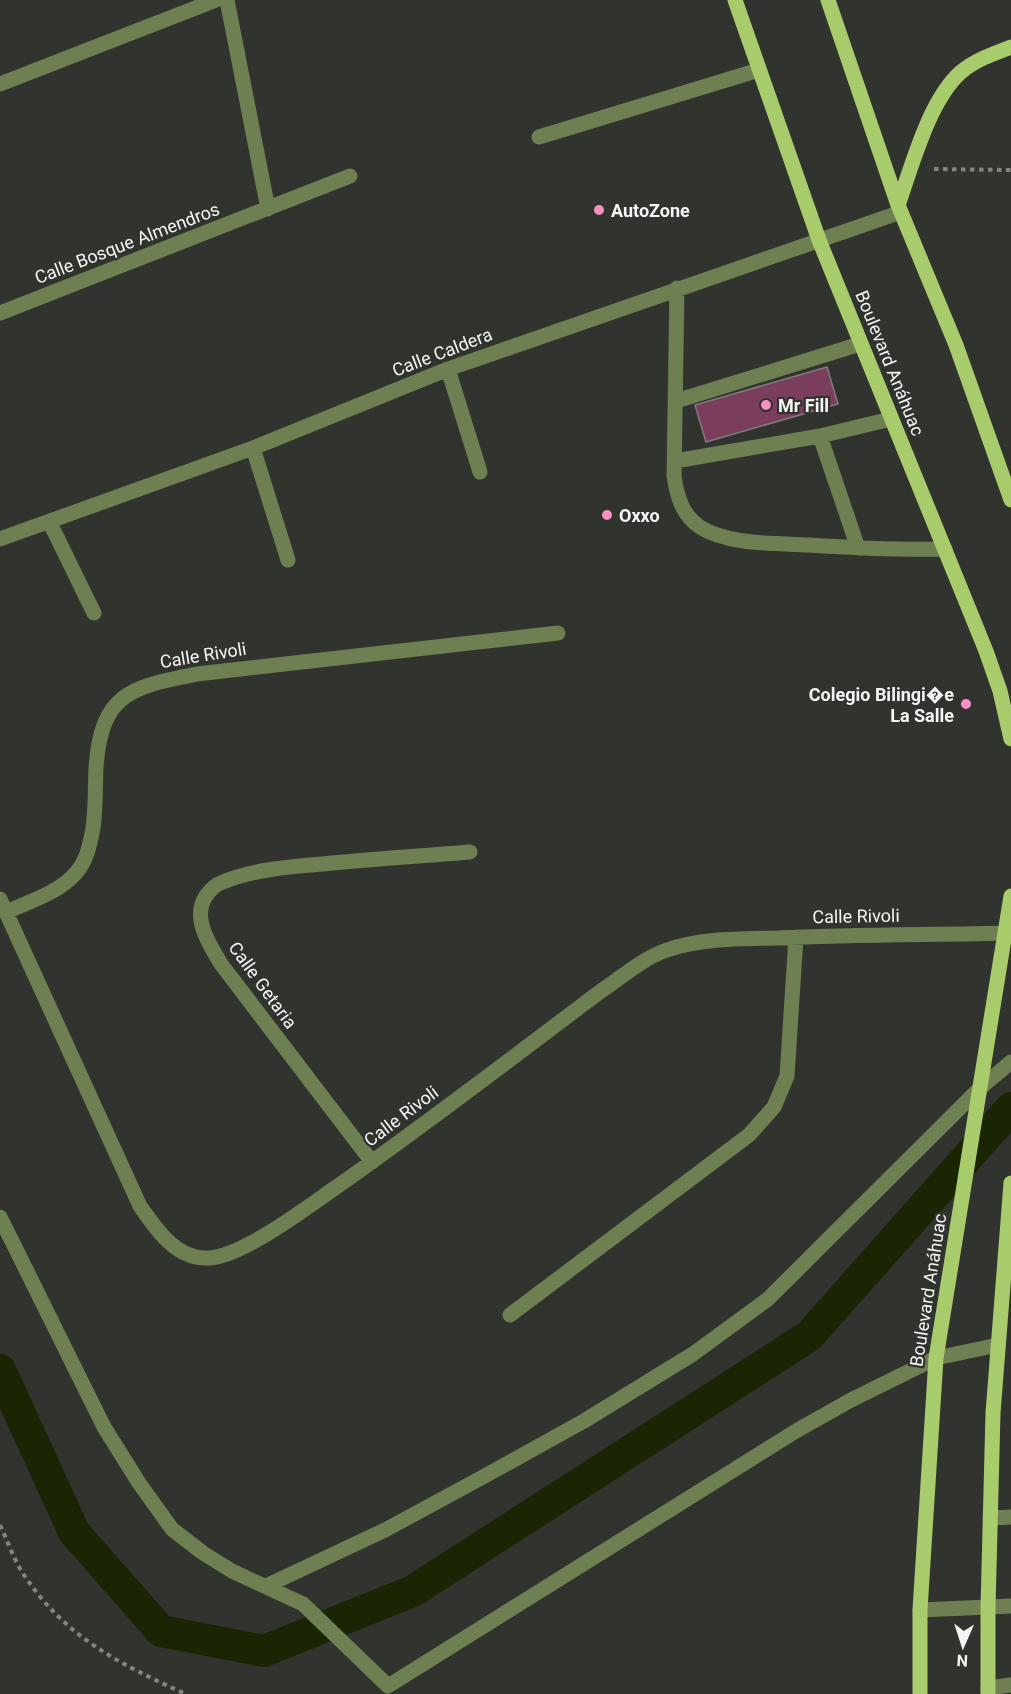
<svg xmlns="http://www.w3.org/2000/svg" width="1011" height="1694" font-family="Roboto,sans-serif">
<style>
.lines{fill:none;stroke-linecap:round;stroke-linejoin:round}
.canal{stroke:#1a2504;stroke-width:32}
.building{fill:#7b3d5c;stroke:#807b7d;stroke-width:1.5}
.path{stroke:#838581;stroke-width:4;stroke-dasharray:4.5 4.5;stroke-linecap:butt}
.minor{stroke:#6e8052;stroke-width:15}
.major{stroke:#a8cc6b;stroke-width:15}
.poi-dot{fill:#fb8fc4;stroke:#31332f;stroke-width:2}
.labels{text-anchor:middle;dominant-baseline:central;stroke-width:4.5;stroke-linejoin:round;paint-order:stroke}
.poi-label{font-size:18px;font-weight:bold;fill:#f4f5f2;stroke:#31332f;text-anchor:start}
.street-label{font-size:18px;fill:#f4f5f2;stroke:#31332f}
</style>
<rect width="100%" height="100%" fill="#31332f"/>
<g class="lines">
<!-- canal -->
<path class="canal" d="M0 1370 74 1532 161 1631 264 1651 413 1591 809 1336 1011 1108"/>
</g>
<!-- building -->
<path class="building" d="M827 367 838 404 706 442 695 405Z"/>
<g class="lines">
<!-- path -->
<path class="path" d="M934 169 1011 170
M0 1525C8 1542 14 1560 24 1575 65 1637 121 1665 186 1694"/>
<!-- minor -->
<path class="minor" d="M227 0 268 209
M0 84 216 0
M539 137 759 70
M677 288 674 476C677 496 682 515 700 527 728 545 775 543 808 545 854 548 899 550 945 549
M0 313 350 176
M448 369 480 472
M676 401 860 344
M820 436 858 548
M253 448 288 560
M675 461 820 436 891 419
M50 523 94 613
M0 539 253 448 448 369 901 212
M0 899 140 1206C156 1229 176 1260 209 1258 243 1256 306 1208 335 1188 425 1125 513 1057 601 991 622 977 643 958 667 950 702 938 740 939 777 938 855 934 933 935 1011 933
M7 912C30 901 58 893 75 874 87 861 90 844 93 828 96 807 95 788 96 768 101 692 132 687 197 674L558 633
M372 1162 221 964C210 945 191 918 206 896 210 890 217 884 223 882 255 869 290 867 323 864 372 859 421 856 470 852
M0 1217 104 1427 139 1483 172 1529 203 1553 232 1571 303 1604 388 1686 796 1431 851 1400 936 1358 998 1345
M510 1315 749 1135 774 1107 787 1076 796 937
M990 1518 1011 1517
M266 1586 385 1530 481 1478 584 1421 693 1354 768 1299 980 1088 1011 1062
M920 1610 1011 1606
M988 1688 1011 1685"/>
<!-- major -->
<path class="major" d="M735 0 819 240 986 651 1000 691 1011 739
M828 0 898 205 956 345 1011 500
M898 205C912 166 929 100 961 72 975 60 995 53 1011 47
M920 1694V1610L936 1358 1011 896
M988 1694V1608L993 1413 1011 1183"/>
</g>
<!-- markers -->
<g class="poi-dot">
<circle cx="599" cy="210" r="6"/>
<circle cx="766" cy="405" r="6"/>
<circle cx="607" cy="515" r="6"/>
<circle cx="966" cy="704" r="6"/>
</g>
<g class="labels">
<!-- poi labels -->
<g class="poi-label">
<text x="611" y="210">AutoZone</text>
<text x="778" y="405">Mr Fill</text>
<text x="619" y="515">Oxxo</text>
<text x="954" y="694" text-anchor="end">Colegio Bilingi�e<tspan x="954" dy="21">La Salle</tspan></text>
</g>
<!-- street labels -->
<g class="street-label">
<text transform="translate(127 243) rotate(-21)">Calle Bosque Almendros</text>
<text transform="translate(442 352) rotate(-21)">Calle Caldera</text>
<text transform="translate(890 363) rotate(68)">Boulevard Anáhuac</text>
<text transform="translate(203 655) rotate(-9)">Calle Rivoli</text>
<text transform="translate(856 916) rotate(-1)">Calle Rivoli</text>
<text transform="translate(263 985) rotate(54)">Calle Getaria</text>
<text transform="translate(401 1116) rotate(-37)">Calle Rivoli</text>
<text transform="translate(928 1290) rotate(-81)">Boulevard Anáhuac</text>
</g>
</g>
<!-- north arrow -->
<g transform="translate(963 1646) rotate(183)" stroke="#31332f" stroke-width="4.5" paint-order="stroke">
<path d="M0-4.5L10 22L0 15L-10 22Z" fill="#f4f5f2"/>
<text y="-9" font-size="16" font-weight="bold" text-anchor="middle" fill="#f4f5f2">N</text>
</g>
</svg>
